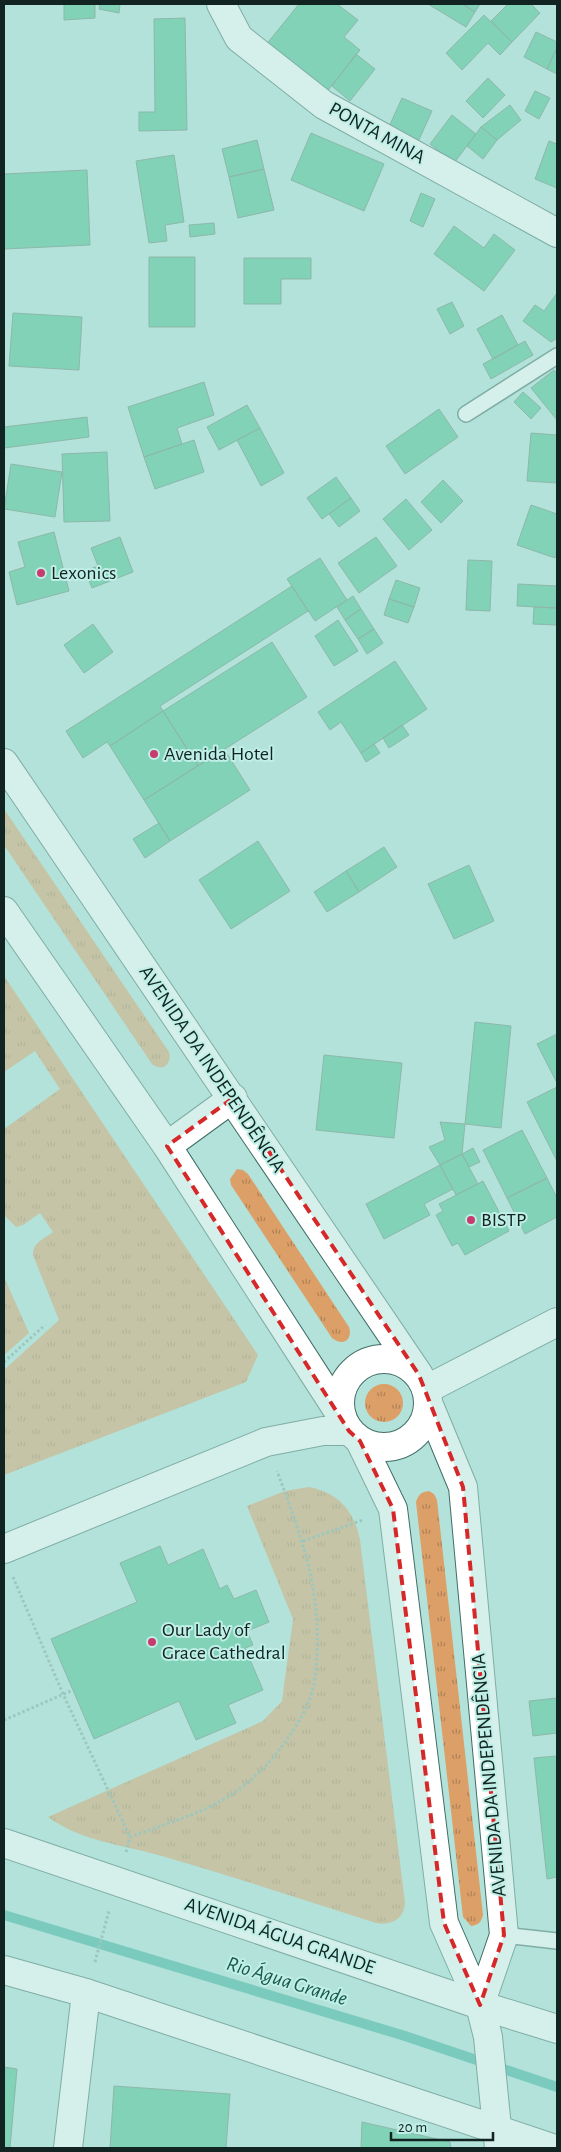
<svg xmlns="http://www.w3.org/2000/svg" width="561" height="2152" font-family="'Alegreya Sans',sans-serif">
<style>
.grass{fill:url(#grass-tufts)}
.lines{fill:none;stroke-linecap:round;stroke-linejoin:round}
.stream{stroke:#39ad9e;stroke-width:10}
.building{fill:#45be8c;stroke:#5f8572}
.service-casing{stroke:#416e67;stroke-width:18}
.minor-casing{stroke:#416e67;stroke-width:30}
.tertiary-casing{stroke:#416e67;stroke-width:30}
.path{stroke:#80a7a0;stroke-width:3;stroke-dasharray:2.5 2.5;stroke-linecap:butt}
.service{stroke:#fff;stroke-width:15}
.minor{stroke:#fff;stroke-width:28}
.tertiary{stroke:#fff;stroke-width:28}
.marked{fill:none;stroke:#d62828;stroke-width:4;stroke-dasharray:10 6;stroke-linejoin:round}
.poi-dot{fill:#c73b6e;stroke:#bfefe6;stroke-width:2}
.labels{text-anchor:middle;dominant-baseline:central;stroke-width:4;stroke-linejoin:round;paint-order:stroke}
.street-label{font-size:20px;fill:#112421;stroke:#bfefe6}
.poi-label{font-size:20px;fill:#112421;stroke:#bfefe6;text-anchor:start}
.water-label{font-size:21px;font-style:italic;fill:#18584f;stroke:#bfefe6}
</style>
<defs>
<pattern id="grass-tufts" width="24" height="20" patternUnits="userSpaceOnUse" patternTransform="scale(1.25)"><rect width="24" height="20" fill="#dc9f68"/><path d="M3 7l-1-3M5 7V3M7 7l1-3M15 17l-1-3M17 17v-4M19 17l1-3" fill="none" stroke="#b18155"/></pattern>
</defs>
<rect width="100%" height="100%" fill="#b2e2d9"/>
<!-- grass -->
<path class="grass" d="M4 809 169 1052C172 1065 162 1072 152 1064L4 845Z
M4 976 258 1355 246 1382 4 1475V1370L59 1320 33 1255C33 1242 44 1239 53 1232L40 1213 23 1225 16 1227 4 1215V1129L60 1089 35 1051 4 1072Z
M237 1169 243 1170 248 1174 349 1327C353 1340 343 1347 332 1338L231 1185 230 1179Z
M4 1277 29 1333 4 1355Z
M365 1403a19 19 0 1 1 38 0a19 19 0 1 1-38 0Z
M309 1487C339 1493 354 1511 360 1540L405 1903C404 1919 391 1926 376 1923 305 1900 234 1877 162 1856 124 1845 80 1841 48 1817L263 1721 282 1701 293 1619 247 1506 285 1491Z
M429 1491 434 1494 437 1500 483 1915C481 1922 479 1925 471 1926L463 1917 416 1502C419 1494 421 1492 429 1491Z"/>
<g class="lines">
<!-- stream -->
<path class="stream" d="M4 1915 405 2036 557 2087"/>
</g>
<!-- building -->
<path class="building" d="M64 4H95V18L64 20Z
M100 4H120L119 13 99 9Z
M299 4H337L358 20 344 37 360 50 325 94 265 46Z
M428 4H462L475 12 466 27Z
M462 4H480L475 12Z
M508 4H531L540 13 512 42 491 21Z
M484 15 512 42 500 55 488 43 462 70 446 53Z
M185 18 187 130 139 131V112H155L154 19Z
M536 32 557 42V48L547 69 524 57Z
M557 48V74L547 69Z
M356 54 375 69 350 101 332 86Z
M488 78 505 95 483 118 466 101Z
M535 91 550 98 539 119 525 111Z
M402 98 432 111 417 144 387 131Z
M510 105 521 120 497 140 481 127Z
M452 115 476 134 454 163 430 144Z
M481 127 497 140 483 159 467 146Z
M311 133 384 164 364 211 291 180Z
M257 140 264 169 229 177 222 149Z
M549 141 557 144V188L535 179Z
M174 155 184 222 165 225 167 241 149 243 136 161Z
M264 169 274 210 238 218 229 177Z
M87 170 90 245 4 249V174Z
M421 193 435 199 423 227 410 221Z
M214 223 215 234 190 237 189 225Z
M454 226 484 248 494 234 515 250 484 291 434 254Z
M149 257H195V327H149Z
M244 258H311V279H281V304H244Z
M557 293V338L551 342 523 321 535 305 544 311Z
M452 302 464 326 450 334 437 309Z
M13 313 82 317 79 370 9 366Z
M502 315 518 345 493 359 477 329Z
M525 341 533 355 491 379 483 364Z
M554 370 557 374V420L531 388Z
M204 382 214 415 177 428 182 444 144 457 128 407Z
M523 392 541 408 531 419 514 402Z
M247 405 260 428 219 450 207 427Z
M439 409 458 437 405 474 386 446Z
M87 417 89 437 4 448V427Z
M260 428 284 473 261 486 237 440Z
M531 433 557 435V483L527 481Z
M194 440 204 472 155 489 144 457Z
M107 452 110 521 64 522 62 454Z
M11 464 62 472 55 517 4 509Z
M336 477 351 498 322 519 307 498Z
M443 480 463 501 441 523 421 502Z
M351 498 360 511 339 527 329 514Z
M406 499 432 530 409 550 383 519Z
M531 505 557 514V550L555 558 517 545Z
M54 532 69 591 17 605 9 572 25 567 18 542Z
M120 537 133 572 92 588 85 571 98 566 91 548Z
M376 537 397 566 359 593 338 563Z
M320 558 347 600 315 621 287 579Z
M468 560 492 561 490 611 466 610Z
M396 580 420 588 414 607 389 599Z
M518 584 557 586V608L517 606Z
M292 586 308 611 160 706 163 711 110 746 107 742 83 758 66 731Z
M353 596 361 609 345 620 337 607Z
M389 599 414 607 408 623 384 615Z
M534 607 557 608V625L533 624Z
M361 609 374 629 358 639 345 620Z
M338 620 358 651 334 666 315 636Z
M93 624 113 652 84 673 64 645Z
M374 629 383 643 367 654 358 639Z
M272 642 307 697 198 766 163 711Z
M395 661 427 709 361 753 341 722 330 730 318 712Z
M163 711 198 766 144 800 110 746Z
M402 725 409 735 389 748 383 738Z
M374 744 380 753 366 762 361 753Z
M224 749 250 790 170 841 144 800Z
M159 823 170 841 145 858 133 839Z
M258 841 290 891 231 929 199 880Z
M384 847 397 867 359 892 346 871Z
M469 865 494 921 454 939 428 884Z
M346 871 359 892 327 912 314 892Z
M475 1022 511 1026 501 1128 465 1124Z
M557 1034V1083L537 1044Z
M324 1055 402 1063 394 1138 316 1130Z
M557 1087V1161L527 1102Z
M440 1122 465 1124 462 1154 440 1165 429 1147 445 1140Z
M522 1130 547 1178 507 1198 483 1150Z
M473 1148 480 1162 469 1167 462 1154Z
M462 1154 478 1184 456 1195 440 1165Z
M440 1165 453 1189 424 1204 430 1215 384 1239 366 1204Z
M547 1178 557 1198V1217L525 1234 507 1198Z
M483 1181 509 1231 465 1255 458 1243 452 1246 436 1215 443 1211 439 1204Z
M160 1546 168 1565 203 1549 220 1589 227 1585 234 1599 256 1590 269 1622 247 1631 253 1645 245 1648 263 1690 228 1705 236 1723 196 1740 179 1701 94 1739 51 1639 137 1602 120 1563Z
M557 1698V1733L533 1736 529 1701Z
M557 1756V1877L547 1879 534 1758Z
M4 2067 17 2069 10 2148H4Z
M114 2086 230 2094 226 2148H110Z
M362 2122 450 2142 451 2148H361Z"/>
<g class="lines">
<!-- service casing -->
<g class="service-casing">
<path id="service" d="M466 414 557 356
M504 1935 557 1941"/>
</g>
<!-- minor casing -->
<g class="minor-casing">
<path id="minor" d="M221 4 239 38 324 105 557 233
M340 1403a44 44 0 1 1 88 0a44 44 0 1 1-88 0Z
M427 1389 557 1322
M4 1549 266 1442 323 1431H349
M4 1843 480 2005 557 2029
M4 1970 86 1993 552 2148
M68 2148 86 1993"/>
</g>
<!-- tertiary casing -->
<g class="tertiary-casing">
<path id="tertiary" d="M4 763 419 1375
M4 911 167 1146 342 1417
M167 1146 233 1098
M429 1405 463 1487 504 1935 480 2005
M360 1441 393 1509 444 1923 480 2005 488 2037 499 2148"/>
</g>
<!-- path -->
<path class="path" d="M4 1362 45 1325
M303 1541 363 1520
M13 1577 63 1694 130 1837
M4 1720 73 1690
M126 1852 130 1837C159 1826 191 1817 219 1802 245 1788 265 1769 283 1745 292 1732 302 1718 308 1703 315 1688 316 1670 317 1654 320 1584 301 1536 277 1471
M95 1962 109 1911"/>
<!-- service -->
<use href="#service" class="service"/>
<!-- minor -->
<use href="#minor" class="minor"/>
<!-- tertiary -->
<use href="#tertiary" class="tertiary"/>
</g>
<!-- marked area -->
<path d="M0 0H561V2152H0ZM233 1098 419 1375 463 1487 504 1935 480 2005 444 1923 393 1509 360 1441 349 1431 167 1146Z" fill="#b2e2d9" fill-opacity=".55" fill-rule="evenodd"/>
<path class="marked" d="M233 1098 419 1375 463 1487 504 1935 480 2005 444 1923 393 1509 360 1441 349 1431 167 1146Z"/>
<!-- markers -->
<g class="poi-dot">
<circle cx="41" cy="573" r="5"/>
<circle cx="154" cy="754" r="5"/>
<circle cx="471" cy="1220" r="5"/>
<circle cx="152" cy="1642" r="5"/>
</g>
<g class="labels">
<!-- street labels -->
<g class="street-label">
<text transform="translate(377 133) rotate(29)">PONTA MINA</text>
<text transform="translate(212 1069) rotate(56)">AVENIDA DA INDEPENDÊNCIA</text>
<text transform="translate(489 1775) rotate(-95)">AVENIDA DA INDEPENDÊNCIA</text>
<text transform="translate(280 1936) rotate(19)">AVENIDA ÁGUA GRANDE</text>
</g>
<!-- poi labels -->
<g class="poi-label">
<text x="51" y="573">Lexonics</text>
<text x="164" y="754">Avenida Hotel</text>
<text x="481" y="1220">BISTP</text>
<text x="162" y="1630">Our Lady of<tspan x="162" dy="23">Grace Cathedral</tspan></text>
</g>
<!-- water labels -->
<g class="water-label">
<text transform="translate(287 1981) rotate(17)">Rio Água Grande</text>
</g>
</g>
<!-- border -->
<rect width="561" height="2152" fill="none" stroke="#112421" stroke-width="10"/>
<!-- scale -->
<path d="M391 2132v8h102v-8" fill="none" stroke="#112421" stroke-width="2.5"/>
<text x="398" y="2132" font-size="15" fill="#112421" stroke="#bfefe6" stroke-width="4" paint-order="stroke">20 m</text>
</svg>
